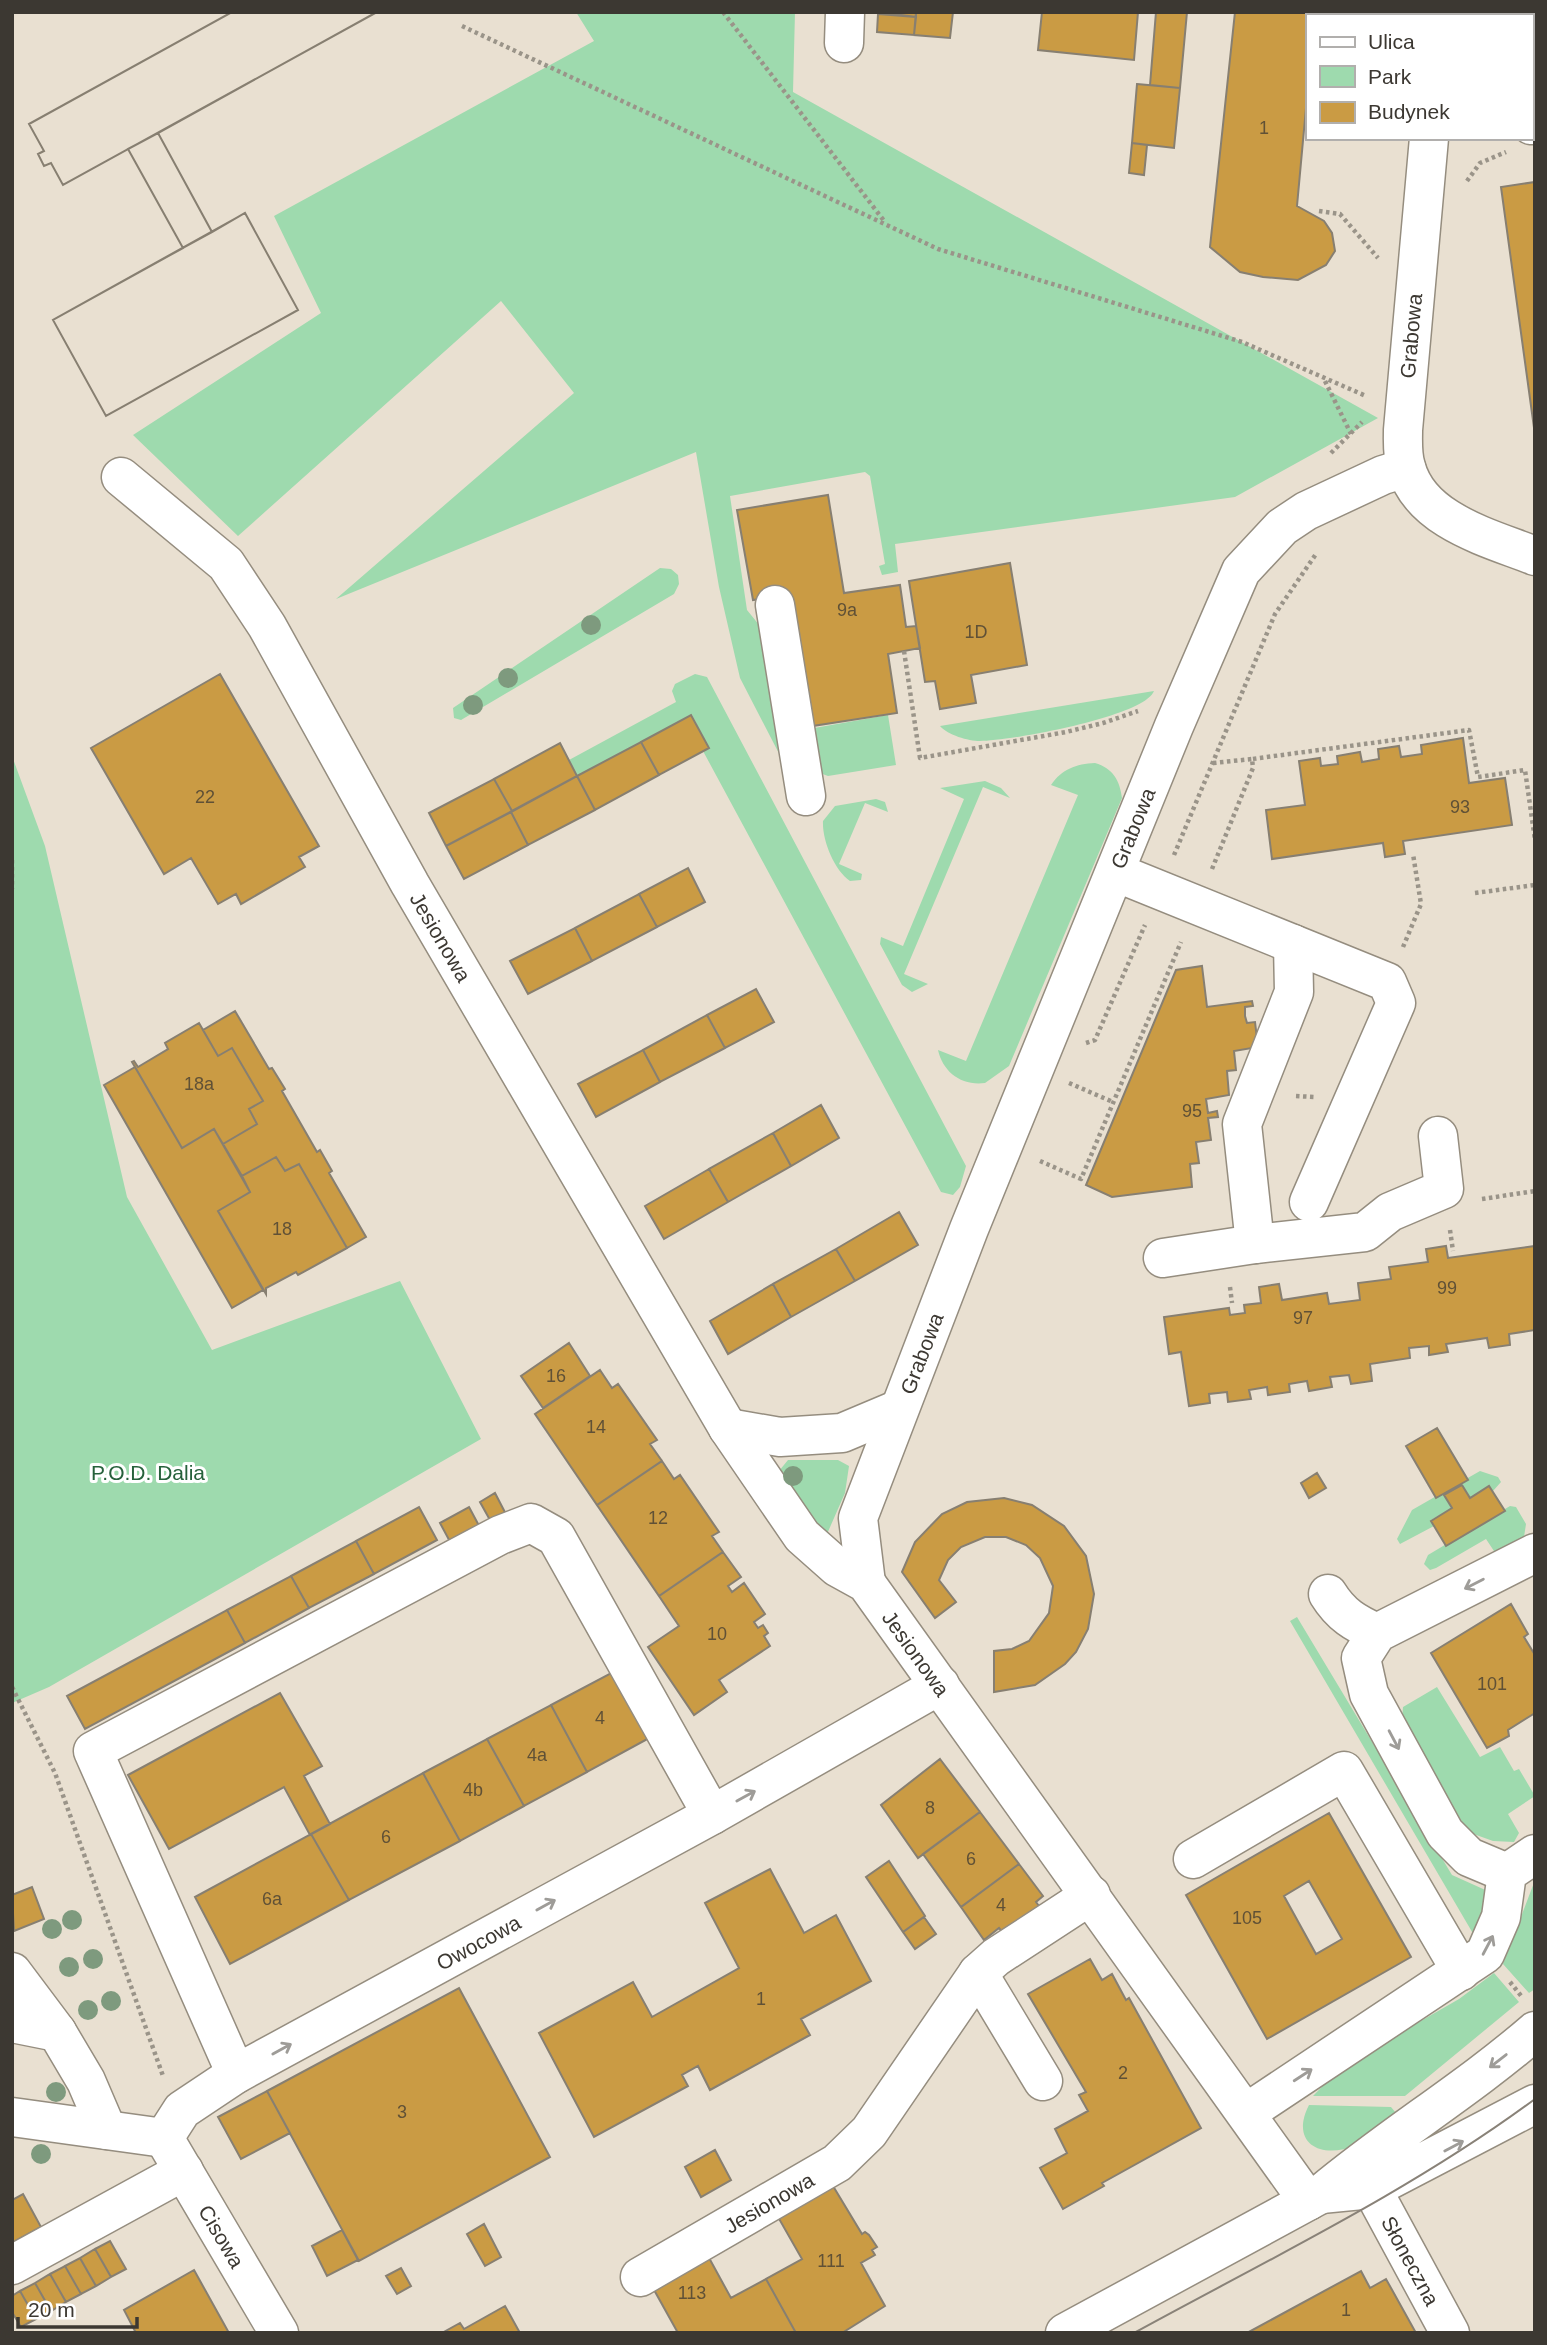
<svg xmlns="http://www.w3.org/2000/svg" width="1547" height="2345" font-family="Arial,sans-serif">
<style>
.green{fill:#9edaae}
.building{fill:#ca9b44;stroke:#877f71;stroke-width:2;fill-rule:evenodd}
.lines{fill:none;stroke-linecap:round;stroke-linejoin:round}
.minor-casing{stroke:#958d7f;stroke-width:41}
.major-casing{stroke:#958d7f;stroke-width:41}
.path{stroke:#9a9489;stroke-width:4.5;stroke-dasharray:3.5 3.5;stroke-linecap:butt}
.minor{stroke:#fff;stroke-width:38}
.major{stroke:#fff;stroke-width:38}
.tram{stroke:#898278;stroke-width:2}
.tree{fill:#7e9a7e}
.oneway{stroke:#9e9c98}
.labels{text-anchor:middle;dominant-baseline:central;stroke-width:6;stroke-linejoin:round;paint-order:stroke}
.number-label{font-size:18px;fill:#605136}
.street-label{font-size:21px;fill:#3c3832;stroke:#fff}
.park-label{font-size:21px;fill:#26613b;stroke:#fff}
</style>
<rect width="100%" height="100%" fill="#e9e0d1"/>
<!-- green -->
<path class="green" d="M576 12H795L793 92 1378 418 1235 497 895 544 898 572 882 575 879 566 885 564 870 476 865 472 730 496 747 610 768 636 787 769 740 678 719 587 696 452 336 599 574 393 501 301 238 536 133 435 321 313 274 216 594 41Z
M660 568 671 569 678 575 679 584 674 594 461 720 454 718 453 708Z
M695 674 707 677 966 1166 960 1187 953 1195 941 1192 703 751 709 748 692 715 577 776 569 760 676 702 672 691 675 684Z
M1154 691C1144 717 1009 741 980 741 968 741 948 735 940 726Z
M888 715 896 765 828 776 820 773 803 730Z
M12 756 45 846 127 1197 212 1350 400 1281 481 1439 49 1687 12 1703Z
M1095 763C1113 768 1120 781 1122 798L1009 1066 985 1083C961 1086 943 1072 938 1050L966 1061 1078 795 1051 785C1062 769 1076 764 1095 763Z
M985 781 1001 788 1010 798 983 787 904 974 928 984 912 992 902 985 880 944 881 937 903 946 964 799 940 788Z
M876 799 885 802 888 812 865 803 839 864 862 874 861 880 850 881C834 870 822 840 823 821L835 806Z
M788 1460H838L849 1466 845 1493 827 1534H822L779 1471Z
M1480 1471 1498 1477 1501 1482 1493 1491 1489 1486 1470 1498 1462 1485 1445 1495 1452 1508 1431 1520 1434 1526 1400 1544 1397 1539 1412 1510Z
M1510 1506 1516 1507 1526 1524 1524 1537 1496 1554 1486 1539 1436 1568 1430 1570 1424 1564 1428 1555Z
M1297 1617 1452 1875 1492 1893 1485 1954 1290 1621Z
M1437 1687 1480 1757 1500 1747 1514 1771 1519 1769 1535 1796 1508 1814 1519 1833 1514 1842 1493 1841 1468 1832 1402 1720 1403 1707Z
M1535 1880V1989L1529 1993 1503 1964Z
M1494 1973 1519 2002 1405 2096H1313L1341 2067 1459 1999Z
M1309 2105 1391 2107 1396 2113C1383 2123 1370 2138 1356 2145 1322 2160 1289 2144 1309 2105Z"/>
<!-- building -->
<path class="building" d="M232 12H377L63 185 51 163 44 166 38 154 44 151 29 124Z
M232 12H377L158 133 212 232 245 213 298 310 106 416 53 320 183 248 128 149 63 185 51 163 44 166 38 154 44 151 29 124Z
M879 12H916V17Z
M916 12H953L950 38 914 35Z
M1042 12H1138L1134 60 1038 50Z
M1156 12H1187L1180 88 1150 85Z
M1235 12H1315V16H1307V97L1297 206 1324 221 1332 233 1335 251 1326 265 1298 280 1263 277 1240 272 1210 247Z
M878 14 916 17 914 35 877 32Z
M1535 14V68L1531 69V16H1523Z
M1137 84 1180 88 1174 148 1132 143Z
M158 133 212 232 183 248 128 149Z
M1132 143 1147 145 1144 175 1129 173Z
M1535 182V435L1501 187Z
M245 213 298 310 106 416 53 320Z
M828 495 844 593 900 585 906 627 916 626 920 648 888 654 897 713 806 727 787 595 753 600 737 510Z
M1010 563 1027 665 971 675 976 703 940 709 935 681 925 682 909 581Z
M220 674 319 846 299 857 305 867 241 904 236 894 218 904 191 858 164 874 91 748Z
M691 715 709 748 659 775 641 742Z
M1463 738 1469 783 1505 778 1512 825 1403 841 1405 854 1385 857 1383 843 1272 859 1266 810 1305 805 1299 761 1320 758 1321 766 1338 764 1337 756 1360 752 1362 762 1379 759 1378 749 1399 746 1401 757 1422 754 1421 745Z
M641 742 659 775 595 810 577 776Z
M560 743 577 776 512 811 494 779Z
M577 776 595 810 528 845 511 812Z
M494 779 512 811 446 846 429 813Z
M511 812 528 845 464 879 446 846Z
M688 868 705 902 657 927 639 894Z
M639 894 657 927 592 961 575 928Z
M575 928 592 961 528 994 510 961Z
M1202 966 1207 1007 1252 1001 1253 1006 1245 1007V1016L1247 1023 1255 1022 1258 1047 1234 1051 1236 1070 1227 1071 1229 1095 1206 1099 1208 1113 1217 1111 1218 1117 1208 1118 1211 1140 1196 1142 1199 1163 1190 1164 1192 1187 1112 1197 1086 1185 1176 970Z
M756 989 774 1022 725 1048 707 1015Z
M235 1011 269 1069 272 1068 285 1089 282 1091 317 1152 320 1150 332 1171 329 1173 366 1237 347 1248 299 1164 285 1171 276 1157 242 1176 223 1144 257 1124 249 1109 263 1101 232 1048 218 1056 203 1030Z
M707 1015 725 1048 660 1082 643 1050Z
M199 1023 218 1056 232 1048 263 1101 249 1109 257 1124 223 1144 214 1129 182 1148 132 1062 134 1061 138 1067 168 1049 165 1043Z
M643 1050 660 1082 596 1117 578 1084Z
M135 1067 182 1148 214 1129 250 1192 218 1211 263 1290 232 1308 104 1085Z
M821 1105 839 1138 791 1166 773 1133Z
M773 1133 791 1166 728 1202 709 1169Z
M276 1157 285 1171 299 1164 347 1248 298 1275 296 1272 266 1288V1294L218 1211 250 1192 242 1176Z
M709 1169 728 1202 664 1239 645 1206Z
M899 1212 918 1245 855 1281 836 1249Z
M1446 1246 1448 1258 1535 1246V1330L1509 1334 1510 1345 1489 1348 1487 1338 1446 1344 1448 1352 1429 1355V1346L1409 1348 1410 1358 1370 1364 1372 1381 1351 1384 1349 1375 1330 1377 1332 1387 1309 1391 1307 1381 1289 1384 1290 1392 1268 1395 1267 1387 1249 1390 1251 1399 1228 1402 1227 1392 1209 1394 1210 1403 1189 1406 1181 1352 1169 1354 1164 1317 1229 1308 1230 1315 1245 1313 1244 1305 1261 1303 1259 1287 1279 1284 1282 1300 1327 1293 1329 1304 1360 1300 1358 1283 1391 1279 1389 1267 1428 1262 1426 1249Z
M836 1249 855 1281 791 1317 773 1284Z
M773 1284 791 1317 728 1354 710 1321Z
M569 1343 590 1376 543 1408 521 1376Z
M600 1370 612 1388 618 1384 657 1440 650 1444 662 1461 597 1505 535 1414Z
M1437 1428 1468 1480 1436 1498 1406 1446Z
M662 1461 674 1479 680 1475 719 1532 712 1536 723 1552 659 1596 597 1505Z
M1317 1473 1326 1488 1309 1498 1301 1483Z
M1462 1485 1470 1498 1489 1486 1505 1511 1446 1546 1431 1521 1452 1508 1444 1495Z
M495 1493 510 1522 495 1529 480 1502Z
M1004 1498 1032 1505 1064 1526 1086 1556 1094 1594 1088 1629 1076 1652 1065 1664 1035 1685 994 1692V1651L1012 1649 1029 1641 1049 1613 1053 1586 1040 1558 1026 1545 1006 1537H985L961 1547 948 1560 939 1580 956 1602 935 1618 902 1572 915 1542 942 1514 967 1502Z
M419 1507 437 1540 374 1574 356 1541Z
M469 1507 484 1535 455 1551 440 1523Z
M356 1541 374 1574 309 1608 291 1576Z
M723 1552 741 1577 728 1586 732 1592 744 1583 765 1614 754 1622 758 1628 763 1625 768 1633 764 1636 770 1646 719 1680 727 1692 694 1715 648 1647 679 1626 659 1596Z
M291 1576 309 1608 245 1643 227 1610Z
M1511 1604 1528 1634 1524 1637 1535 1655V1713L1508 1730 1509 1736 1487 1748 1431 1653Z
M227 1610 245 1643 85 1729 67 1696Z
M615 1671 651 1737 587 1772 551 1705Z
M280 1693 322 1766 304 1776 330 1824 310 1835 284 1787 169 1849 128 1775Z
M551 1705 587 1772 524 1806 487 1739Z
M487 1739 524 1806 460 1841 423 1773Z
M940 1759 980 1812 918 1858 881 1805Z
M423 1773 460 1841 349 1900 311 1834Z
M980 1812 1019 1864 961 1907 923 1854Z
M1329 1813 1411 1957 1267 2039 1186 1895ZM1309 1881 1342 1939 1316 1954 1284 1896Z
M311 1834 349 1900 230 1964 195 1897Z
M889 1861 925 1916 903 1932 866 1877Z
M1019 1864 1043 1896 1036 1902 1045 1914 1007 1938 999 1928 984 1940 961 1907Z
M770 1869 804 1933 836 1915 871 1981 801 2019 810 2035 710 2090 698 2066 682 2075 688 2086 594 2137 539 2033 633 1982 652 2017 739 1968 705 1903Z
M32 1887 44 1919 14 1931 12 1895Z
M924 1917 936 1934 915 1949 903 1932Z
M1090 1959 1102 1980 1112 1974 1126 2000 1129 1998 1201 2128 1102 2183 1104 2186 1063 2209 1040 2168 1067 2153 1055 2129 1088 2111 1079 2095 1086 2092 1028 1994Z
M459 1988 550 2157 359 2261 267 2091Z
M267 2091 290 2133 241 2159 218 2117Z
M715 2150 731 2180 701 2197 685 2167Z
M833 2186 862 2234 865 2232 869 2235 877 2247 872 2250 875 2255 861 2263 885 2306 842 2333H796L766 2279 802 2259 778 2217Z
M23 2194 41 2227 12 2243V2200Z
M484 2224 501 2257 485 2266 467 2234Z
M342 2230 358 2260 327 2276 312 2246Z
M110 2241 126 2269 111 2277 95 2249Z
M95 2249 111 2277 96 2286 80 2258Z
M708 2256 731 2298 766 2279 796 2333H678L653 2288Z
M80 2258 96 2286 81 2294 65 2266Z
M65 2266 81 2294 66 2302 50 2274Z
M401 2268 411 2286 397 2294 386 2276Z
M194 2270 229 2333H136L124 2310Z
M1361 2271 1370 2288 1386 2279 1416 2333H1247Z
M50 2274 66 2302 51 2311 35 2283Z
M35 2283 51 2311 36 2319 20 2291Z
M20 2291 36 2319 21 2327 12 2312V2296Z
M505 2306 520 2333H442L460 2323 464 2329Z"/>
<g class="lines">
<!-- minor casing -->
<g class="minor-casing">
<g id="minor">
<path d="M1440 16 1441 12"/>
<path d="M844 43 845 12"/>
<path d="M1531 125 1535 124"/>
<path d="M1429 138 1403 430C1403 442 1402 455 1406 467 1420 521 1490 538 1535 556"/>
<path id="s1" d="M121 477 226 564 267 626 410 884 728 1428 802 1536 837 1567 866 1583 1308 2201 1321 2194"/>
<path d="M775 605 806 796"/>
<path d="M1115 872 1387 982 1396 1003 1309 1202"/>
<path d="M1255 1244 1365 1232 1390 1212 1444 1189 1438 1136"/>
<path d="M1163 1258 1255 1244 1242 1124 1294 992 1293 944"/>
<path d="M728 1428 780 1437 842 1433 899 1409"/>
<path id="s2" d="M866 1583 858 1518 969 1229 1174 726 1241 571 1282 527 1306 511 1383 475 1406 468"/>
<path d="M1328 1594C1341 1615 1355 1623 1377 1633"/>
<path d="M1193 1859 1344 1771 1461 1971"/>
<path d="M1507 1873 1469 1857 1445 1833 1369 1694 1361 1658 1377 1633 1535 1553"/>
<path d="M12 1972 57 2032"/>
<path d="M978 1973 1043 2081"/>
<path d="M12 2023 57 2032 86 2081 107 2130"/>
<path d="M236 2074 93 1751 500 1535 531 1523 556 1537 712 1815"/>
<path d="M1246 2113 1485 1954 1501 1917 1507 1873 1535 1854"/>
<path d="M12 2117 164 2138"/>
<path id="s3" d="M164 2138 182 2110 236 2074 712 1815 940 1685"/>
<path id="s4" d="M164 2138 279 2333"/>
<path id="s5" d="M1394 2165 1372 2189 1450 2333"/>
<path d="M12 2265 184 2171"/>
<path id="s6" d="M640 2277 837 2163 869 2132 978 1973 996 1957 1091 1895"/>
</g>
</g>
<!-- major casing -->
<g class="major-casing">
<path id="major" d="M1321 2194C1390 2136 1467 2090 1535 2031
M1321 2194 1372 2189 1535 2104
M1065 2333 1308 2201"/>
</g>
<!-- path -->
<path class="path" d="M723 12 885 222
M462 26 938 249 1242 342 1366 396
M1467 181 1480 163 1506 152
M1319 211 1340 214 1378 258
M1325 381 1351 434
M1331 453 1362 422
M904 651 920 758 1066 732 1103 723 1138 711
M1213 763 1252 759
M1174 855 1275 614 1316 554
M12 860V889
M1212 869 1253 768 1252 759 1469 730 1478 777 1525 770 1535 840
M1475 893 1535 885
M1403 947 1421 904 1413 854
M1086 1043 1095 1040 1145 925
M1069 1083 1113 1102
M1296 1096 1314 1097
M1040 1161 1081 1179 1181 942
M1482 1199 1535 1191
M1450 1230 1453 1251
M1230 1287 1232 1303
M12 1687 55 1773 163 2076
M1510 1982 1522 1997"/>
<!-- minor -->
<use href="#minor" class="minor"/>
<!-- major -->
<use href="#major" class="major"/>
<!-- tram -->
<path class="tram" d="M1134 2333C1269 2259 1411 2191 1535 2099"/>
</g>
<!-- trees -->
<g class="tree">
<circle cx="591" cy="625" r="10"/>
<circle cx="508" cy="678" r="10"/>
<circle cx="473" cy="705" r="10"/>
<circle cx="793" cy="1476" r="10"/>
<circle cx="72" cy="1920" r="10"/>
<circle cx="52" cy="1929" r="10"/>
<circle cx="93" cy="1959" r="10"/>
<circle cx="69" cy="1967" r="10"/>
<circle cx="111" cy="2001" r="10"/>
<circle cx="88" cy="2010" r="10"/>
<circle cx="56" cy="2092" r="10"/>
<circle cx="41" cy="2154" r="10"/>
</g>
<!-- one-way arrows -->
<defs><path id="oneway-shaft" d="M-6 0H5M1.5-3L5.5 0L1.5 3" fill="none" stroke-width="1.6" stroke-linecap="round" stroke-linejoin="round" transform="scale(1.75)"/></defs>
<g class="oneway">
<use href="#oneway-shaft" transform="translate(1474 1584) rotate(153)"/>
<use href="#oneway-shaft" transform="translate(1394 1740) rotate(62)"/>
<use href="#oneway-shaft" transform="translate(746 1796) rotate(-29)"/>
<use href="#oneway-shaft" transform="translate(546 1905) rotate(-29)"/>
<use href="#oneway-shaft" transform="translate(1488 1945) rotate(-62)"/>
<use href="#oneway-shaft" transform="translate(282 2049) rotate(-29)"/>
<use href="#oneway-shaft" transform="translate(1498 2061) rotate(142)"/>
<use href="#oneway-shaft" transform="translate(1303 2075) rotate(-33)"/>
<use href="#oneway-shaft" transform="translate(1454 2146) rotate(-28)"/>
</g>
<g class="labels">
<!-- number labels -->
<g class="number-label">
<text x="1264" y="128">1</text>
<text x="847" y="610">9a</text>
<text x="976" y="632">1D</text>
<text x="205" y="797">22</text>
<text x="1460" y="807">93</text>
<text x="199" y="1084">18a</text>
<text x="1192" y="1111">95</text>
<text x="282" y="1229">18</text>
<text x="1447" y="1288">99</text>
<text x="1303" y="1318">97</text>
<text x="556" y="1376">16</text>
<text x="596" y="1427">14</text>
<text x="658" y="1518">12</text>
<text x="717" y="1634">10</text>
<text x="1492" y="1684">101</text>
<text x="600" y="1718">4</text>
<text x="537" y="1755">4a</text>
<text x="473" y="1790">4b</text>
<text x="930" y="1808">8</text>
<text x="386" y="1837">6</text>
<text x="971" y="1859">6</text>
<text x="272" y="1899">6a</text>
<text x="1001" y="1905">4</text>
<text x="1247" y="1918">105</text>
<text x="761" y="1999">1</text>
<text x="1123" y="2073">2</text>
<text x="402" y="2112">3</text>
<text x="831" y="2261">111</text>
<text x="692" y="2293">113</text>
<text x="1346" y="2310">1</text>
</g>
<!-- street labels -->
<g class="street-label">
<text transform="translate(1411 336) rotate(-85)">Grabowa</text>
<text stroke="none"><textPath href="#s2" startOffset="808">Grabowa</textPath></text>
<text stroke="none"><textPath href="#s1" startOffset="567">Jesionowa</textPath></text>
<text stroke="none"><textPath href="#s2" startOffset="242">Grabowa</textPath></text>
<text stroke="none"><textPath href="#s1" startOffset="1433">Jesionowa</textPath></text>
<text stroke="none"><textPath href="#s3" startOffset="374">Owocowa</textPath></text>
<text stroke="none"><textPath href="#s6" startOffset="149">Jesionowa</textPath></text>
<text stroke="none"><textPath href="#s4" startOffset="114">Cisowa</textPath></text>
<text stroke="none"><textPath href="#s5" startOffset="114">Słoneczna</textPath></text>
</g>
<!-- park labels -->
<g class="park-label">
<text x="148" y="1472">P.O.D. Dalia</text>
</g>
</g>
<!-- border -->
<rect width="1547" height="2345" fill="none" stroke="#3c3832" stroke-width="28"/>
<!-- legend -->
<rect x="1306" y="14" width="228" height="126" fill="#ffffff" stroke="#b1afad" stroke-width="2"/>
<rect x="1320" y="37" width="35" height="10" fill="#ffffff" stroke="#b1afad" stroke-width="2"/>
<text x="1368" y="49" font-size="21" fill="#3c3832">Ulica</text>
<rect x="1320" y="66" width="35" height="21" fill="#9edaae" stroke="#b1afad" stroke-width="2"/>
<text x="1368" y="84" font-size="21" fill="#3c3832">Park</text>
<rect x="1320" y="102" width="35" height="21" fill="#ca9b44" stroke="#b1afad" stroke-width="2"/>
<text x="1368" y="119" font-size="21" fill="#3c3832">Budynek</text>
<!-- scale -->
<path d="M18 2317v10h119v-10" fill="none" stroke="#3c3832" stroke-width="3.5"/>
<text x="28" y="2317" font-size="21" fill="#3c3832" stroke="#ffffff" stroke-width="5" paint-order="stroke">20 m</text>
</svg>
